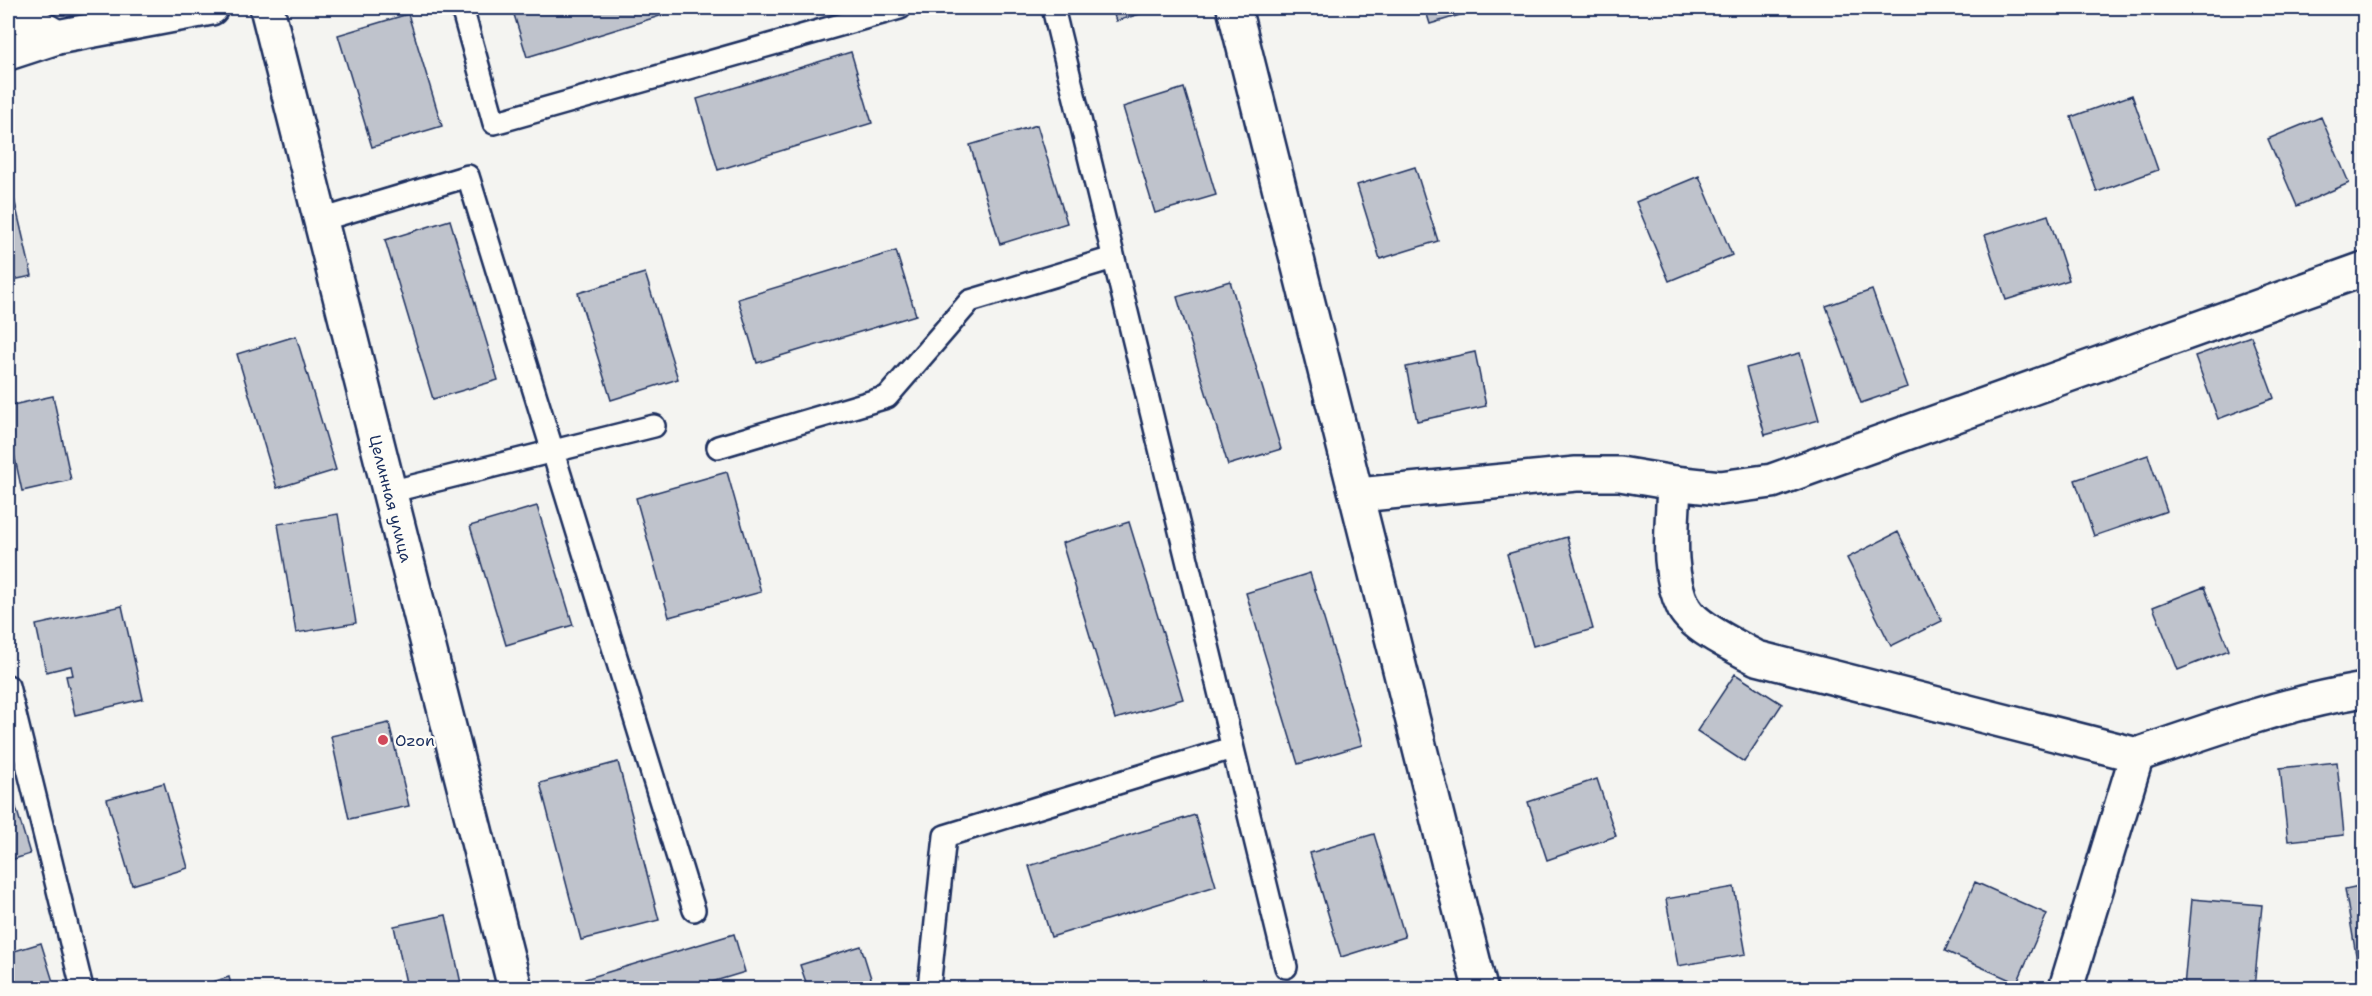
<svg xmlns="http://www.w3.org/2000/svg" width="2372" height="996" font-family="'Shantell Sans',sans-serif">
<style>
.building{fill:#bfc3cc;stroke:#1b2f5e;stroke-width:1.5}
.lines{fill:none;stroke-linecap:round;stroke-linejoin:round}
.lane-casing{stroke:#1b2f5e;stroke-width:26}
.street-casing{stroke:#1b2f5e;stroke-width:38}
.secondary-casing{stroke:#1b2f5e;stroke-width:38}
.lane{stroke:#fdfcf7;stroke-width:21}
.street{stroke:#fdfcf7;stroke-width:33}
.secondary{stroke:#fdfcf7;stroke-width:33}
.poi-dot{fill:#d1495b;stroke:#fdfcf7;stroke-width:2}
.labels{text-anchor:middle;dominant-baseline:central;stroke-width:4.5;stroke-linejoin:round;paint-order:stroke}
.street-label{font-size:16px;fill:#1b2f5e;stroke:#fdfcf7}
.poi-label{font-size:16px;fill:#1b2f5e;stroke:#fdfcf7;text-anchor:start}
</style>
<rect width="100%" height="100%" fill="#f4f4f1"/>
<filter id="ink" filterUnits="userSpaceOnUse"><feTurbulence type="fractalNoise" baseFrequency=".0167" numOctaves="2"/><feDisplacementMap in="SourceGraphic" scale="12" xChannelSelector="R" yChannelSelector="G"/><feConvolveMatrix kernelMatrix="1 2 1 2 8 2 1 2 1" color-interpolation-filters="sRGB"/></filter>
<g filter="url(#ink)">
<!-- building -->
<path class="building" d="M512 8H661L663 15 527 57Z
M1112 8H1160L1116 21Z
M1425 8H1483L1430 24Z
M1680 8H1701L1683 15Z
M408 14 442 126 372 147 338 35Z
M851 52 872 123 718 170 697 99Z
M1184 88 1216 195 1155 213 1123 107Z
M2132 95 2158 170 2097 192 2071 117Z
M2321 117 2349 183 2297 206 2268 139Z
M1037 125 1067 223 1000 244 970 145Z
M1415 167 1438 241 1380 259 1357 185Z
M1699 176 1732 255 1669 281 1636 202Z
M12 190 32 276 8 281V191Z
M2048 215 2069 280 2006 300 1985 235Z
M450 220 498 380 433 399 385 240Z
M896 251 916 315 757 363 738 299Z
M645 273 678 379 611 400 578 293Z
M1230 281 1281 449 1228 465 1177 297Z
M1872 290 1907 387 1861 403 1826 306Z
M296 336 336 470 277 488 237 354Z
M2251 336 2274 398 2218 419 2195 356Z
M1475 352 1486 406 1417 421 1406 367Z
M1800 353 1819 420 1765 435 1746 368Z
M53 396 71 480 22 491 8 426V406Z
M2148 455 2167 511 2094 536 2075 480Z
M727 472 761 592 669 617 636 498Z
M537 506 573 625 506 645 470 526Z
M338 514 356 623 296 633 278 524Z
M1129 522 1183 699 1115 719 1062 543Z
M1898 532 1942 621 1891 646 1847 558Z
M1567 537 1593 629 1533 646 1507 554Z
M1310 573 1362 745 1298 764 1246 593Z
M2204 587 2229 650 2178 670 2153 607Z
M122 606 143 699 75 715 66 676 73 675 71 666 46 672 36 625Z
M1735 674 1782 704 1744 762 1697 731Z
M389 723 409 806 349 819 331 736Z
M618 762 659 920 581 940 540 783Z
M2337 762 2344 835 2288 841 2280 768Z
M1597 779 1616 836 1547 860 1528 802Z
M8 781 30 854 8 861Z
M164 783 188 868 132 885 107 799Z
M1195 815 1216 886 1051 937 1029 866Z
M1374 834 1405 937 1341 957 1310 853Z
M1975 882 2047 914 2017 983 1945 951Z
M2364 885V984L2361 985 2345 889Z
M1734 887 1746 954 1678 966 1666 899Z
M2192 899 2262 905 2254 988 2184 987Z
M446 915 462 988H407L394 926Z
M734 934 745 972 692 988H588L585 979Z
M41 943 55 988H8V953Z
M861 946 874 988H808L800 965Z
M229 977 232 988H193Z"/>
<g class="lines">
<!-- lane casing -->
<g class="lane-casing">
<path id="lane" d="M462 8 494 123 900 8
M1053 8 1286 967
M321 220 468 176 694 910
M718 447 887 397 970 301 1113 258
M389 492 654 426
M8 686 82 988
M929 988 945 836 1232 748"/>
</g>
<!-- street casing -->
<g class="street-casing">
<g id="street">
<path d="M8 8 57 37"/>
<path id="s1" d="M267 8 515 988"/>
<path d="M8 53 57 37 211 8"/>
<path d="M1358 495 1576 474H1620L1674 483"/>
<path d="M2137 755C2212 729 2286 703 2364 690"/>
<path d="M2066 988 2137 755 1757 658C1737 647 1695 628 1684 608 1665 570 1673 524 1674 483L1720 488 1772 481 2364 269"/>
</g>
</g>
<!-- secondary casing -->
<g class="secondary-casing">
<path id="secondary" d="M1234 8 1480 988"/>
</g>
<!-- lane -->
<use href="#lane" class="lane"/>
<!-- street -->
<use href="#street" class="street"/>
<!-- secondary -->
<use href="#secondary" class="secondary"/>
</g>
</g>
<!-- markers -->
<circle class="poi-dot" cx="383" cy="740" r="6"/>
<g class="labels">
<!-- street labels -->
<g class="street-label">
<text stroke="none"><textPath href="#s1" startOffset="506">Целинная улица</textPath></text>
</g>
<!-- poi labels -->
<g class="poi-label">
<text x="395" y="740">Ozon</text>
</g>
</g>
<!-- margin -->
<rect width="2372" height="996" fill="none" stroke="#fdfcf7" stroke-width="30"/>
<rect x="15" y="15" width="2342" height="966" fill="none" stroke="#1b2f5e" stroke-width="2" filter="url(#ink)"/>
</svg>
